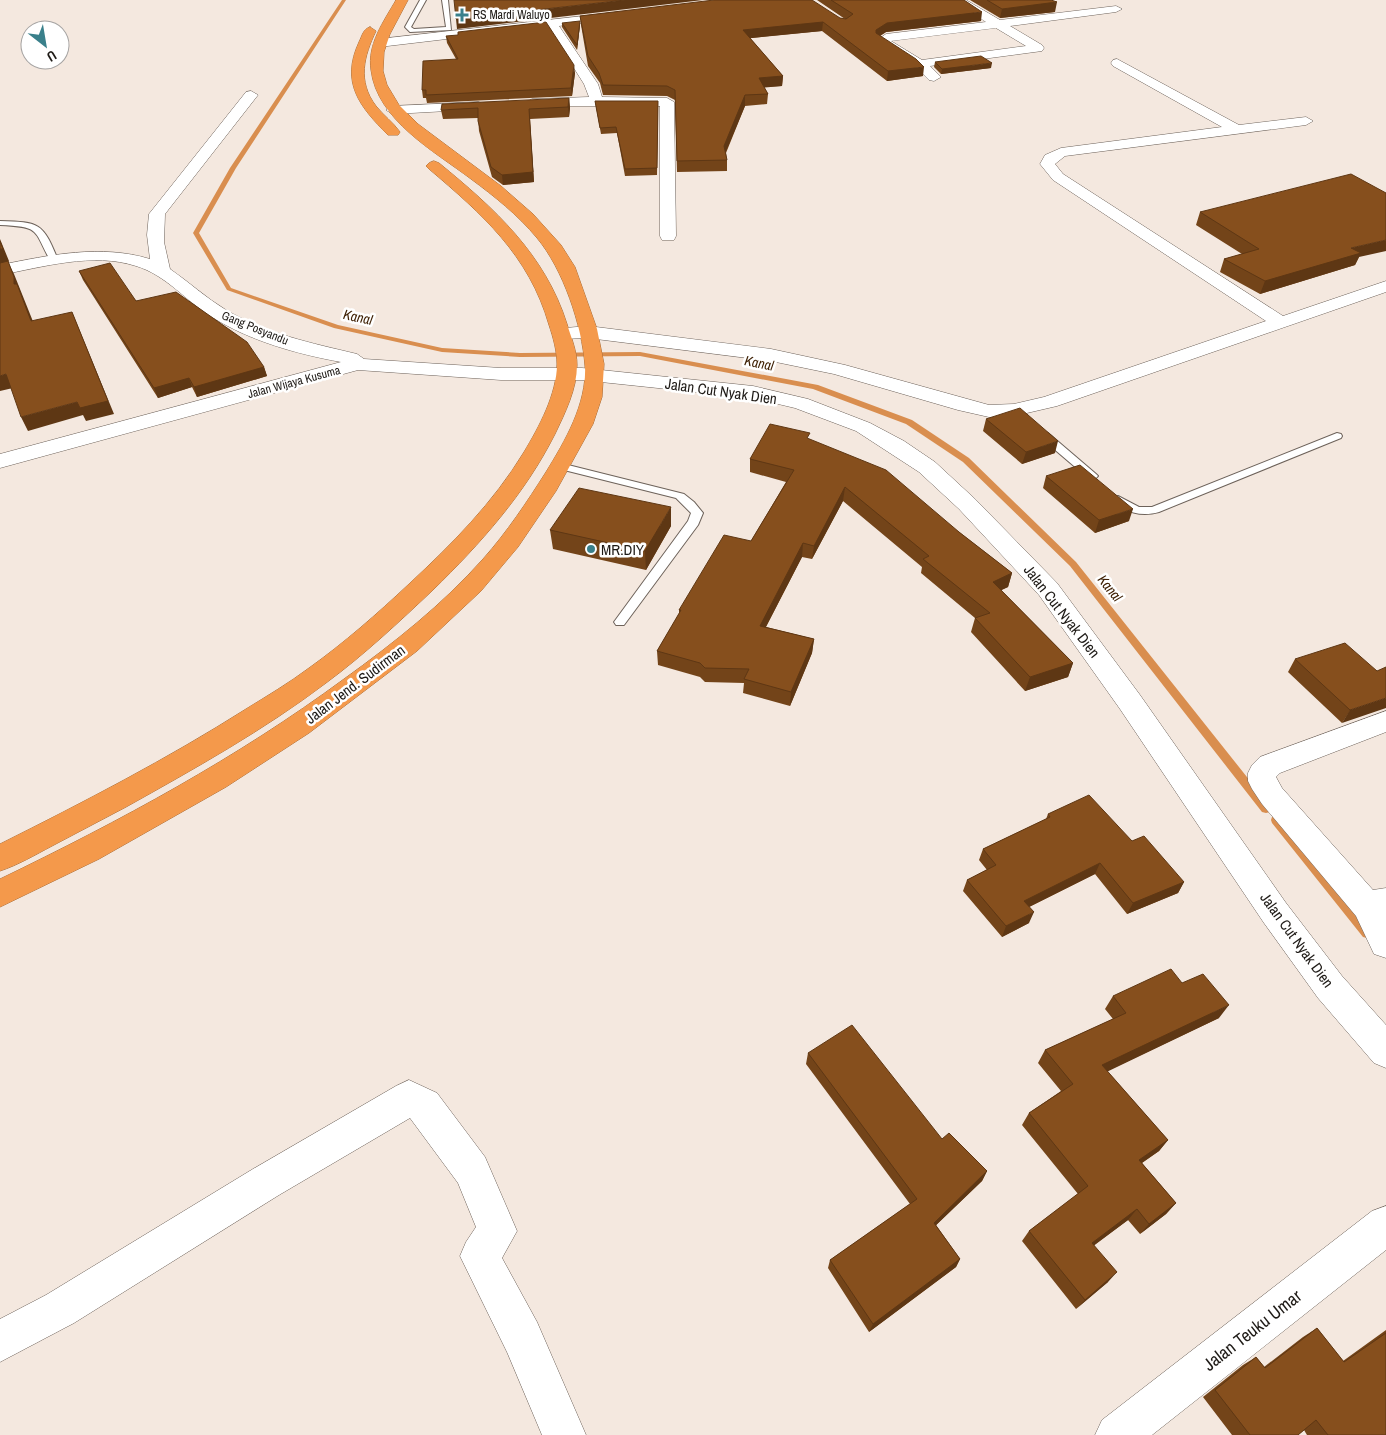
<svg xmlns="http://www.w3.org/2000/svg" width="1386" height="1435" font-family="'Archivo Narrow',sans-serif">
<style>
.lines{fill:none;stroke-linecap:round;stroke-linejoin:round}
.stream{fill:#d98e4f;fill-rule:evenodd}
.lane-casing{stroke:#6d625a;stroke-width:2}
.street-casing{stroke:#6d625a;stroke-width:1}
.highway-casing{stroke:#a96d38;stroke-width:1}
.lane{fill:#fff;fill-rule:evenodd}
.street{fill:#fff;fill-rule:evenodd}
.highway{fill:#f4994b;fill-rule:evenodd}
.wall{fill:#734419}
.shaded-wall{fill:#5e3714}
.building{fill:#864f1d;stroke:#5e3714}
.poi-dot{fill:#3a808b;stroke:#fff;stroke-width:2}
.labels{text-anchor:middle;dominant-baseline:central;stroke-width:5;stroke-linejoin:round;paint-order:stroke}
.far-poi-label{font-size:12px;fill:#1e1a16;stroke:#fff;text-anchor:start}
.far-street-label{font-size:12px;fill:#1e1a16;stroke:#fff}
.far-water-label{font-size:14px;font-style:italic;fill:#3f2105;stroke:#fff}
.street-label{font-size:15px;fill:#1e1a16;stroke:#fff}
.poi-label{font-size:15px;fill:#1e1a16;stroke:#fff;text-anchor:start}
.near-street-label{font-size:18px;fill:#1e1a16;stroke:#fff}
</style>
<rect width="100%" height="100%" fill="#f4e8df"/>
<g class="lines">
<!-- stream -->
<path class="stream" d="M342 0H346L236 168 199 233 231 288 338 325 442 348 520 353 640 352 818 385 912 420 969 458 1076 562 1270 806 1271 809 1270 812 1266 813 1262 812 1070 566 963 462 906 424 813 389 640 356 520 357 442 352 334 328 227 290 193 233 230 168Z
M1276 816 1280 817 1371 929 1373 933 1371 937 1367 938 1363 937 1272 823 1271 820 1272 817Z"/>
<!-- lane casing -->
<g class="lane-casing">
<path id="lane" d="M420 0H426L411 27 414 29 446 27 442 0H448L451 30 410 32 405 27Z
M0 221C40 222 43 223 58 260L57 262H51C33 229 41 227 0 225Z
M1044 432 1048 433 1096 474 1098 476 1096 478H1088L1040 437 1039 435 1040 433Z
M1337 433 1341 434 1342 436 1341 438 1159 512C1142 517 1124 513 1112 499L1118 496 1139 507H1152Z
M560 463 684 494 694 502 703 513 698 525 624 625H616L614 622 688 521 691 513 676 498 556 468 555 466Z"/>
</g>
<!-- street casing -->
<g class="street-casing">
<path id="street" d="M952 0H966L1000 20 1116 6 1122 9 1116 12 1010 26 1042 45 1044 48 1042 51 930 66 941 77 934 81 929 80 916 67 876 41 886 34 986 22ZM996 28 1026 46 922 60 891 41Z
M619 12 623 13 625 15 623 17 559 26 598 84 602 97 667 98 674 102 676 236 674 240H662L660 236V106H527L525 103 532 99 589 97 584 84 548 27 379 47 373 43 379 39Z
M1117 59 1239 125 1306 117 1313 121 1306 125 1065 156 1055 164 1063 174 1283 316 1386 281V292L1057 406 1014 416 989 417 958 410 834 374 771 361 588 338 561 339 554 337 552 333 554 329 588 326 771 349 845 365 989 405 1014 404 1044 397 1266 321 1053 180 1040 164 1045 155 1061 148 1222 127 1113 66 1111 63 1113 60Z
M251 91 258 95 165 214 164 242 170 269C189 282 206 298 226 310 267 334 311 343 357 354L364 359 501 368H582L753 386 808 399 870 423 904 441 935 462 975 499 1057 583 1140 695 1286 903 1342 976 1386 1025V1068L1374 1063 1318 998 1264 923 1120 709 1039 595 959 509 919 472 856 431 795 408 753 398 582 380H501L358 370 0 468V454L341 362C297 354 250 341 212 317 186 301 166 275 136 266 93 252 43 267 0 275V265C50 255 101 244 150 259L147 235 149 214 246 92Z
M479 102 486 106 484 109 393 114 386 110 393 106Z
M1386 711V732L1280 773 1276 777 1282 788 1373 890 1386 888V958L1374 954 1356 916 1262 804 1252 789 1248 781V773L1252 765 1260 757Z
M409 1080 437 1093 485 1157 517 1231 502 1258 537 1322 586 1435H542L507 1352 460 1256 466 1242 476 1227 458 1183 410 1118 279 1195 74 1323 0 1362V1319L46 1295 253 1169 396 1086Z
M1386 1206V1250L1152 1435H1095L1102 1420 1372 1211Z"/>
</g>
<!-- highway casing -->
<g class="highway-casing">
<path id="highway" d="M396 0H408L390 34 384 52 383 71 387 85 399 105 418 124 501 186 533 214 561 245 575 267 597 329 604 364 602 397 593 424 556 491 518 547 481 591 417 651 309 733 226 787 99 859 0 907V879C120 821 237 758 344 679 394 643 442 605 483 559 507 532 527 502 546 472 565 441 587 404 585 366 582 325 563 269 537 238 518 215 494 196 471 179 434 151 377 120 371 70 367 44 384 21 396 0Z
M370 27 376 31C364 56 357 81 376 106 383 115 393 122 400 132L398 135H388C360 107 340 83 359 42 362 36 363 29 370 27Z
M434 161 439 163C494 208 545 254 567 324 571 337 577 351 577 365 577 389 565 413 555 434 525 494 480 544 433 590 399 622 364 655 326 683 264 730 194 769 126 807 101 820 77 833 52 846 35 855 18 865 0 871V844C84 802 167 759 246 709 267 696 289 683 309 668 344 643 377 614 409 584 452 544 493 503 524 452 539 427 557 394 557 364 557 351 553 337 549 325 529 255 482 214 429 169L426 166 429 163Z"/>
</g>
<!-- lane -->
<use href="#lane" class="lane"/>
<!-- street -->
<use href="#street" class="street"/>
<!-- highway -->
<use href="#highway" class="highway"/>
</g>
<!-- wall -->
<path class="wall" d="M817 0H964L981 21 886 32 880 36 923 76 887 81 822 31 750 38 783 76 782 86 764 87 768 94 767 104 745 106 726 153 727 160V171L677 172 675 100 667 96 603 95 600 83 588 66 581 25 580 16 840 18 845 19Z
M970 0H1051L1055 12 1000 18Z
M562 23 580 25 577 50 562 27Z
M446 36 575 73 572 96 427 103 426 98H423L422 90 456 59 447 43Z
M935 62 991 68 941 74 934 67Z
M569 98 570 108 569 117 530 119 534 182 503 185 492 177 479 131 478 118 443 119 441 110Z
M595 101H658L657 175 625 176 617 133 601 134 596 107Z
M1200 212 1359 257 1355 265 1260 294 1220 272 1224 259 1242 254 1196 225Z
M79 271 264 367 267 376 197 397 192 387 158 398 83 280Z
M986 419 1055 453 1022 464 983 431Z
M809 439 959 532 1012 573 1008 587 1001 590 1073 663 1068 677 1025 691 971 632 975 618 921 573 922 567 843 501 812 559 802 557 766 627 814 639 812 653 790 706 743 693 744 683 705 682 700 677 658 665 657 651 679 614V610L751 541 786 482 750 472V459Z
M1046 476 1129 521 1095 533 1043 488Z
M671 526 646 570 553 549 550 530Z
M1295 659 1377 671 1342 723 1288 672Z
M1048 814 1132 841 1184 882 1178 893 1127 914 1095 874 1029 907V923L1002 937 963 891 967 880 987 870 979 860 983 849 1046 819Z
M1182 983 1219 1018 1107 1071 1168 1140 1159 1151 1142 1163 1176 1203 1166 1214 1140 1234 1128 1220 1094 1245 1108 1282 1076 1309 1022 1241 1029 1231 1078 1194 1022 1125 1029 1113 1061 1091 1038 1063 1045 1050 1113 1019 1105 1009 1113 996Z
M808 1053 987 1171 982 1181 936 1225 960 1259 956 1267 869 1332 828 1268 830 1260 910 1204 806 1064Z
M1317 1328 1343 1361 1386 1330V1435H1307L1304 1430 1298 1435H1232L1203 1397 1243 1365 1256 1357 1264 1367 1303 1337Z"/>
<!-- shaded-wall -->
<path class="shaded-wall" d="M625 0H703L457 29 456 19Z
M1057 2 1055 12 1000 18 1002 9Z
M982 12 981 21 886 32 875 39 876 30 887 23Z
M580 21V25L577 50V45Z
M823 22 822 31 743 39V30Z
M992 63 991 68 941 74 942 69Z
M574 65 575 73 572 96 571 88Z
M924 67 923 76 887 81 888 71Z
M783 76 782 86 758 88 759 78Z
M745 95V106L724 156V146Z
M569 98 570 108 569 117 568 107Z
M529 109 534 182 503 185 502 175Z
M0 239 9 261 8 262 14 274 38 334 0 263Z
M1386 240V251L1359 257 1355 265 1260 294 1265 281 1351 248Z
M72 312 114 414 86 421 83 415 28 431 21 417 77 402Z
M264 367 267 376 197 397 194 387Z
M6 374 13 388 0 391V376Z
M189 378 192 387 158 398 154 388Z
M1058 441 1055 453 1022 464 1026 452Z
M845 487 843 501 812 559 814 546Z
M671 507V526L646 570 645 551Z
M1133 509 1129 521 1095 533 1099 520Z
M803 543 802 557 759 640 760 626Z
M1012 573 1008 587 989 596 993 582Z
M814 639 812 653 790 706 791 692Z
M1073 663 1068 677 1025 691 1030 677Z
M1386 698V708L1342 723 1350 710Z
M1100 863 1095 874 1019 912 1024 901Z
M1184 882 1178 893 1127 914 1133 903Z
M1034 912 1029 923 1002 937 1006 926Z
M1229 1005 1219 1018 1094 1078 1102 1065Z
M1168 1140 1159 1151 1130 1171 1139 1160Z
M987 1171 982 1181 930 1231 934 1223Z
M1176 1203 1166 1214 1140 1234 1149 1224Z
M1137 1209 1128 1220 1084 1253 1092 1243Z
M960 1259 956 1267 869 1332 873 1324Z
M1117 1272 1108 1282 1076 1309 1085 1300Z"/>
<!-- building -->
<path class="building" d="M454 0H625L456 19Z
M714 0H812L840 18 846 19 853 14 831 0H964L982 12 887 23 876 30V33L916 59 924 67 888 71 823 22 743 30 783 76 759 78 768 94 745 95 724 146 727 160 677 161 675 90 667 86 603 85 599 73 588 56 580 16Z
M987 0H1051L1057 2 1002 9Z
M580 21 577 45 562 23Z
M546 22 574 65 571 88 426 95V90H422L423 61 458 59 446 36 458 35V32Z
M981 56 992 63 942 69 935 62Z
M569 98 568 107 529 109 533 172 502 175 491 167 478 121V108L441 110 442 104Z
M595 101H658L657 168 625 169 616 127 600 128Z
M1351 174 1386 193V240L1351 248 1361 253 1265 281 1224 259 1259 249 1200 212Z
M0 241 3 249H0Z
M8 261 14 277V284H17L31 321 72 312 108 401 80 408 77 402 21 417 6 374 0 376V263Z
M110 263 136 301 176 292 247 342 264 367 194 387 189 378 154 388 79 271Z
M1020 408 1058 441 1026 452 986 419Z
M770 424 810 433 807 438 886 470 959 532 1012 573 993 582 1073 663 1030 677 975 618 990 613 923 559 929 556 845 487 814 546 803 543 760 626 814 639 791 692 744 679 749 669 705 668 700 663 657 651 681 610H679L724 535 751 541 794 470 750 459Z
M1080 465 1133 509 1099 520 1046 476Z
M579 488 671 507 645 551 550 530Z
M1345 643 1377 671 1386 667V698L1350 710 1295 659Z
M1089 795 1132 841 1144 836 1184 882 1133 903 1100 863 1024 901 1034 912 1006 926 967 880 996 865 983 849 1050 817 1048 814Z
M1171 969 1182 983 1203 974 1229 1005 1102 1065 1168 1140 1139 1160 1176 1203 1149 1224 1137 1209 1092 1243 1117 1272 1085 1300 1029 1231 1088 1186 1029 1113 1073 1084 1045 1050 1126 1013 1113 996Z
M852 1025 942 1139 949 1133 987 1171 934 1223 960 1259 873 1324 830 1260 917 1199 808 1053Z
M1317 1328 1344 1362 1386 1333V1435H1328L1316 1420 1298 1435H1250L1215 1390 1256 1357 1265 1368Z"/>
<!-- markers -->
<g class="poi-dot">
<path d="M459.5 7.5h5v5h5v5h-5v5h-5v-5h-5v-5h5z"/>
<circle cx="591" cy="549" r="5"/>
</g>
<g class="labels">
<!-- far-poi labels -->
<g class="far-poi-label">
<text x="473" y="15">RS Mardi Waluyo</text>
</g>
<!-- far-street labels -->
<g class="far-street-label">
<text transform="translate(255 328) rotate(22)">Gang Posyandu</text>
<text transform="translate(294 382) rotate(-15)">Jalan Wijaya Kusuma</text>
</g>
<!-- far-water labels -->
<g class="far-water-label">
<text transform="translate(358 317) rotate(12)">Kanal</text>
<text transform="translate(759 363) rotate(11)">Kanal</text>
<text transform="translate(1110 588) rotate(51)">Kanal</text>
</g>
<!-- street labels -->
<g class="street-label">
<text transform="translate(721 391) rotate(8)">Jalan Cut Nyak Dien</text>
<text transform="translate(1062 611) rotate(52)">Jalan Cut Nyak Dien</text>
<text transform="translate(355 684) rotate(-37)">Jalan Jend. Sudirman</text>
<text transform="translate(1297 940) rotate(54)">Jalan Cut Nyak Dien</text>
</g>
<!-- poi labels -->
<g class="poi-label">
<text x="601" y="549">MR.DIY</text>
</g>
<!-- near-street labels -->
<g class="near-street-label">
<text transform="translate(1252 1330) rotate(-38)">Jalan Teuku Umar</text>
</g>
</g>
<!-- north arrow -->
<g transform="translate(45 45) rotate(149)"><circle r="24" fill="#ffffff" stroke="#a5a3a2"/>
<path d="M0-4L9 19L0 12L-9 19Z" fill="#3a808b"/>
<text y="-8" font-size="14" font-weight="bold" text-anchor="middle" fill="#1e1a16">U</text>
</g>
</svg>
